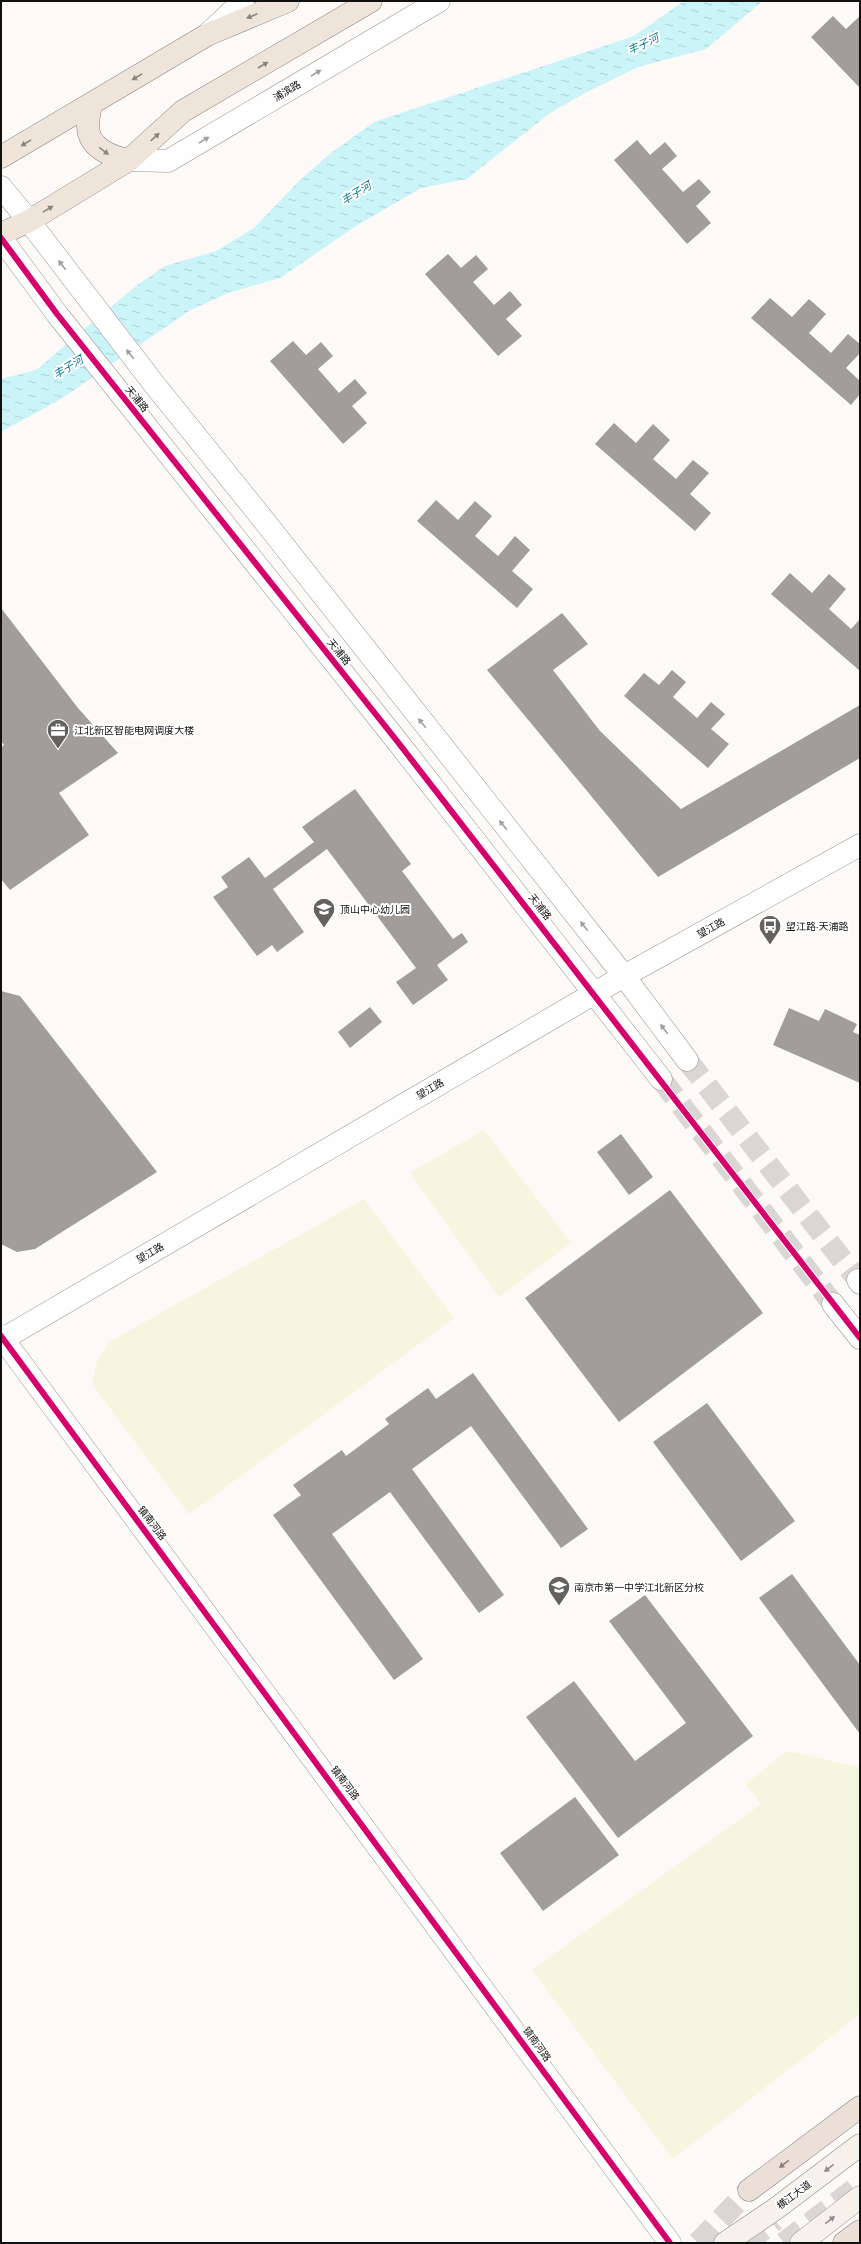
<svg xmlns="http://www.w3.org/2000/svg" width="861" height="2244" font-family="'Crimson Pro','Noto Sans SC',serif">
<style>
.pitch{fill:#f5f6df}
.water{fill:url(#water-ripples)}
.building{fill:#a09d9b}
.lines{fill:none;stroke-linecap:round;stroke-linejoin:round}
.tertiary-tunnel{stroke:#d9d6d4;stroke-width:22;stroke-dasharray:22 11;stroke-linecap:butt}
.trunk-tunnel{stroke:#d9d6d4;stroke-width:22;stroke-dasharray:22 11;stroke-linecap:butt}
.tertiary-casing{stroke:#969594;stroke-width:23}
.secondary-casing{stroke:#8d8c8a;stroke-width:23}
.primary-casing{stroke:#848281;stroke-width:23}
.trunk-casing{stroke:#848281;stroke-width:23}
.tertiary{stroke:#fffefe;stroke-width:22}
.secondary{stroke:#f6f1eb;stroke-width:22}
.primary{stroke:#eee4da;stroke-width:22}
.trunk{stroke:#ecdfd8;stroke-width:22}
.cycleway-casing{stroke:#fff;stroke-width:8}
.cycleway{stroke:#d6006c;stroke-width:6}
.oneway{fill:#8a857f}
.oneway2{fill:#9f9f9f}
.oneway3{fill:#89827e}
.oneway4{fill:#8e8c88}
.labels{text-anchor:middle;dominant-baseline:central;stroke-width:4;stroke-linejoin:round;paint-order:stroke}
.street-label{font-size:10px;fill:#101010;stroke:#fff}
.poi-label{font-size:10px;fill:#101010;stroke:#fff;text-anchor:start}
.water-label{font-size:11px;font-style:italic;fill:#127e92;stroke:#fff}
</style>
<defs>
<pattern id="water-ripples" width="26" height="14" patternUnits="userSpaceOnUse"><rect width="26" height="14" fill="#caf4f8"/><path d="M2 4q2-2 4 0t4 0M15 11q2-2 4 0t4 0" fill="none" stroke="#acd0d4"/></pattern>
</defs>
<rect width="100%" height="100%" fill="#fcf9f6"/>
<!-- pitch -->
<path class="pitch" d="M484 1130 571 1243 499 1297 410 1173Z
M364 1199 454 1318 189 1514 92 1384 97 1362 109 1342Z
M786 1751 860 1767V2014L673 2159 532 1970 761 1804 746 1784Z"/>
<!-- water -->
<path class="water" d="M684 1H763L706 49 638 67 587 92 550 113 467 179 421 188 356 226 280 278 228 293 189 311 61 399 1 432V379L36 370 136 286 165 266 216 251 254 228 299 181 331 153 374 122 634 36Z"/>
<!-- building -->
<path class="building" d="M833 16 846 29 860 16V88L811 37Z
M637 140 650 155 665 142 677 156 662 169 683 192 699 179 711 192 696 206 711 223 687 244 614 160Z
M448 254 461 268 476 255 488 269 473 282 494 305 510 291 522 305 506 319 522 336 498 356 425 274Z
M770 298 792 317 809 299 826 314 809 333 831 353 848 334 860 344V353L846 368 860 381V394L851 405 751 318Z
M293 341 306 355 321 342 333 356 318 369 339 393 355 379 367 393 352 406 367 423 343 444 270 361Z
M614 423 636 443 653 424 670 440 653 459 676 479 693 460 709 473 690 494 711 513 695 531 595 444Z
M436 500 458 520 475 501 492 516 475 536 498 556 515 536 530 550 512 571 533 589 517 608 417 521Z
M790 573 812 593 829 574 846 589 829 609 851 629 860 619V671L771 594Z
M1 608 78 708 118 753 59 793 89 835 10 890 1 879V748L4 745 1 741Z
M562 613 588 644 553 670 600 731 681 809 860 705V758L658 877 487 670Z
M672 670 686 682 673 697 697 718 711 702 725 714 711 729 729 744 708 768 624 696 644 673 659 685Z
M355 789 411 864 402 871 453 939 462 933 468 942 437 965 448 980 413 1005 396 982 416 968 327 849 273 889 304 932 277 952 272 945 257 956 213 897 228 887 221 877 249 857 265 878 314 842 302 827Z
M1 991 20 996 157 1172 35 1249 17 1252 1 1244Z
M370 1007 382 1022 350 1048 338 1032Z
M789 1008 819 1021 825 1009 857 1024 853 1032 860 1035V1083L773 1045Z
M621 1134 653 1177 629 1195 597 1152Z
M670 1190 763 1313 619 1422 525 1298Z
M473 1373 588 1529 561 1548 471 1426 412 1469 504 1595 479 1613 390 1492 332 1534 423 1659 394 1680 273 1515 301 1495 293 1485 342 1450 346 1456 389 1424 385 1419 428 1388 436 1399Z
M707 1403 795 1521 741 1561 653 1442Z
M792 1574 860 1665V1734L759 1598Z
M645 1595 753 1736 618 1838 526 1717 574 1681 635 1761 686 1723 609 1621Z
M575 1797 619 1855 543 1911 500 1853Z"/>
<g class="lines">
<!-- tertiary-tunnel -->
<path class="tertiary-tunnel" d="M687 1060 858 1280
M661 1079 833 1304"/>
<!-- trunk-tunnel -->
<path class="trunk-tunnel" d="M698 2243 749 2190
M746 2243 775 2220
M784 2243 860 2185"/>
<!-- tertiary casing -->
<g class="tertiary-casing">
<path id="tertiary" d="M209 33 243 1
M129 160 168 161 439 1
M1 187 29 221 154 384 258 513 624 976 687 1060
M1 238 57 314 397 741 661 1079
M858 1280 860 1283
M833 1304 860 1338
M1 1336 670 2243
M3 1339 624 976 860 845"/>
</g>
<!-- secondary casing -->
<g class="secondary-casing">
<path id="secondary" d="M725 2243 774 2210 860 2145
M801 2243 860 2197"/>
</g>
<!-- primary casing -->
<g class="primary-casing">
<path id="primary" d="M91 104C90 111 88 119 88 126 88 148 112 157 129 160
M1 157 207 35 288 1
M1 234 29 221 129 160 183 111 371 1"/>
</g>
<!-- trunk casing -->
<g class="trunk-casing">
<path id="trunk" d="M749 2190 860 2107
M844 2243 860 2231"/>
</g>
<!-- tertiary -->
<use href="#tertiary" class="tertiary"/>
<!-- secondary -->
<use href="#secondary" class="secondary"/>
<!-- primary -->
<use href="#primary" class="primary"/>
<!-- trunk -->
<use href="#trunk" class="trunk"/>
<!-- cycleway casing -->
<g class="cycleway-casing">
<path id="cycleway" d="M1 238 57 314 397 741 860 1338
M1 1336 670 2243"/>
</g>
<!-- cycleway -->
<use href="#cycleway" class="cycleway"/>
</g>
<!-- one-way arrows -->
<defs><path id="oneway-solid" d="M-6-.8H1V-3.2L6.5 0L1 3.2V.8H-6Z"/></defs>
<g class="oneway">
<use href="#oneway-solid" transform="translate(252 16) rotate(157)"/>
<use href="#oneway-solid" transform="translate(263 65) rotate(-30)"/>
<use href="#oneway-solid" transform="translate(137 77) rotate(149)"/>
<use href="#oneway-solid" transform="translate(155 137) rotate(-42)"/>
<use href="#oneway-solid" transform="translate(26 143) rotate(149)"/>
<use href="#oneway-solid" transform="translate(104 151) rotate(37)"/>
<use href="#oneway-solid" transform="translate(48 209) rotate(-31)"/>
</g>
<g class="oneway2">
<use href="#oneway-solid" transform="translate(316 73) rotate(-31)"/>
<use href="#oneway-solid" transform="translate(204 140) rotate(-31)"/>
<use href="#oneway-solid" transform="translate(62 265) rotate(-127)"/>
<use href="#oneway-solid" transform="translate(130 354) rotate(-128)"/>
<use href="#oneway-solid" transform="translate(422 723) rotate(-128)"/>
<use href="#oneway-solid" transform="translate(503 825) rotate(-129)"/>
<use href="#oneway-solid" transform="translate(584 926) rotate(-128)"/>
<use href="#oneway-solid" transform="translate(664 1029) rotate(-127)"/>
</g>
<use class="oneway3" href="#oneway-solid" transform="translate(784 2164) rotate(143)"/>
<g class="oneway4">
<use href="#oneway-solid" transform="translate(829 2168) rotate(143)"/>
<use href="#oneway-solid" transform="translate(830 2220) rotate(-38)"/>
</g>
<!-- icons -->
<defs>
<g id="office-pin" transform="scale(1.15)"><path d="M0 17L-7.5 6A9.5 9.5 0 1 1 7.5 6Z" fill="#636260" stroke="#fff"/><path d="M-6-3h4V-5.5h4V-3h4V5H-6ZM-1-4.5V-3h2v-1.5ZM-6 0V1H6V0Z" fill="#fff"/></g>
<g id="school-pin" transform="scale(1.15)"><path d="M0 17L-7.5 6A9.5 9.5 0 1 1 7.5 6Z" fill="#636260" stroke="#fff"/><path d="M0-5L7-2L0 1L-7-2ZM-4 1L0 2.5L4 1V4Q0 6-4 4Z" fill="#fff"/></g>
<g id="bus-pin" transform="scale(1.15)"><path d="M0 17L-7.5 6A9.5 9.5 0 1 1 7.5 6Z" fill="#636260" stroke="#fff"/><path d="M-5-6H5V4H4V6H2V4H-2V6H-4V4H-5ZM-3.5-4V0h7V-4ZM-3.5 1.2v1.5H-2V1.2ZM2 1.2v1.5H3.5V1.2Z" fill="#fff"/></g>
</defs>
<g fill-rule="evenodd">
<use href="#office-pin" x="58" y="730"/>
<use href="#school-pin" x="324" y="909"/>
<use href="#bus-pin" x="770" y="926"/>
<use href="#school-pin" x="559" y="1587"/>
</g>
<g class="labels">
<!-- street labels -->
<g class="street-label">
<text transform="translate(287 91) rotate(-31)">浦滨路</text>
<text transform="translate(137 399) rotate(51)">天浦路</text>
<text transform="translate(339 652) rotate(51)">天浦路</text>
<text transform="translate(540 907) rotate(52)">天浦路</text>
<text transform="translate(711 928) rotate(-29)">望江路</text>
<text transform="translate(430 1089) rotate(-30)">望江路</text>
<text transform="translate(150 1253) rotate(-30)">望江路</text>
<text transform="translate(152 1523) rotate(53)">镇南河路</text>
<text transform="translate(345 1783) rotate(53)">镇南河路</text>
<text transform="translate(537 2044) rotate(54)">镇南河路</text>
<text transform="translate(794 2195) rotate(-37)">横江大道</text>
</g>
<!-- poi labels -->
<g class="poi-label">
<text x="74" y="730">江北新区智能电网调度大楼</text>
<text x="340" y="909">顶山中心幼儿园</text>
<text x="786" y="926">望江路·天浦路</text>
<text x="574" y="1587">南京市第一中学江北新区分校</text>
</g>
<!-- water labels -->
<g class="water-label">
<text transform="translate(643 44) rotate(-25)">丰子河</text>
<text transform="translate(356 193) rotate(-31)">丰子河</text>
<text transform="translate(68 367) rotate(-31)">丰子河</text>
</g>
</g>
<!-- border -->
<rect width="861" height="2244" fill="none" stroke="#101010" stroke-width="4"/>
</svg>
